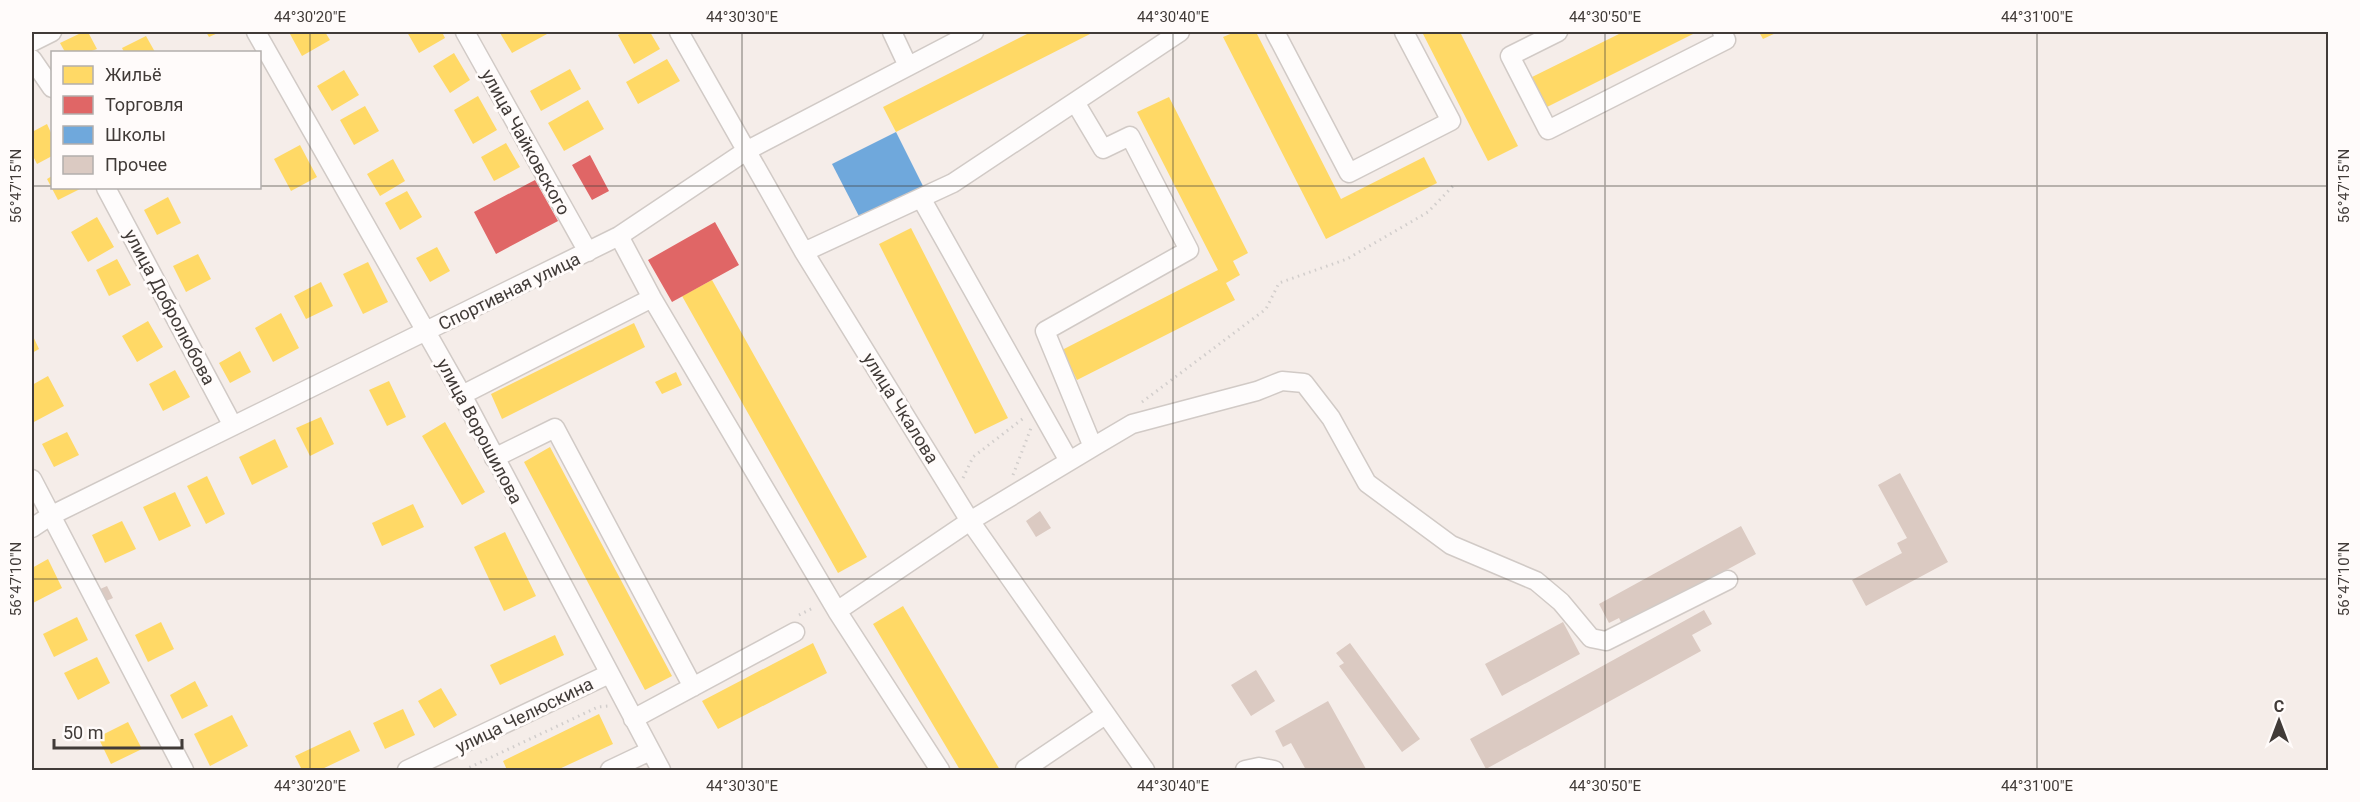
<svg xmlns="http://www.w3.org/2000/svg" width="2360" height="802" font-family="Roboto,sans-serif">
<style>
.homes{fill:#ffd966}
.shops{fill:#e06666}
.schools{fill:#6fa8dc}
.building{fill:#dbcac2}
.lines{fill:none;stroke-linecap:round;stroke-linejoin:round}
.minor-casing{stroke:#d1cac6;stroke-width:21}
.path{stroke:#d2cecc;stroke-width:3;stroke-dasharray:1.5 4.5;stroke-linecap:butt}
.minor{stroke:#fefcfc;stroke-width:18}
.ticks{fill:none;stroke:#413b38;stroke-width:1.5;stroke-opacity:0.45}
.labels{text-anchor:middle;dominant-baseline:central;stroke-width:6;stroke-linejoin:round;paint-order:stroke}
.street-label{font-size:18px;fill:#413b38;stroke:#fffbfa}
.neatline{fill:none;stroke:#413b38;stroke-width:2}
.ticks-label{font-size:15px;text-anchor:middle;fill:#413b38}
</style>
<rect width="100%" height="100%" fill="#f5ede9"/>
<!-- homes -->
<path class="homes" d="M83 32H88L97 49 89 52H65L60 43Z
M206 32H220L209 37Z
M295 32H325L330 40 302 56 290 34Z
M407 32H442L445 38 419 53Z
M502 32H546L547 34 512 53 500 33Z
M624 32H650L660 49 634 64 618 35Z
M1031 32H1094L896 132 883 107Z
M1235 32H1256L1341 199 1424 157 1437 183 1326 239 1223 37Z
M1422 32H1460L1518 146 1488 161Z
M1623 32H1697L1545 108 1530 78Z
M1759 32H1778L1763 39Z
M146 36 155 52H124L122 48Z
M454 53 470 80 450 93 433 66Z
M667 59 680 81 638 104 626 82Z
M570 69 581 89 541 111 530 91Z
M344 70 359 95 332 111 317 86Z
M478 96 497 130 473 144 454 110Z
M1169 97 1248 253 1233 261 1240 275 1226 283 1235 300 1077 380 1062 350 1218 270 1137 112Z
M588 100 604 129 564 151 548 123Z
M365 106 379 131 354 145 340 120Z
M47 124 52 135V156L37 164 32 154V132Z
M506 143 520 167 494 181 481 157Z
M300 145 317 177 291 191 274 159Z
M393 159 405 181 380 196 367 174Z
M52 176V188H82L58 200 47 179Z
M407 191 422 217 400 230 385 203Z
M168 197 181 223 157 235 144 210Z
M97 217 114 247 88 262 71 232Z
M911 228 1008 418 975 434 879 244Z
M437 247 450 271 430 282 416 258Z
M198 254 211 279 186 292 173 266Z
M117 259 131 285 109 296 96 270Z
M368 262 388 302 363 314 343 274Z
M712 280 867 557 838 573 682 296Z
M321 282 333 306 306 319 294 296Z
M281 313 299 348 273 362 255 328Z
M148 321 163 347 137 362 122 336Z
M634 323 645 347 502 419 491 394Z
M32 334 39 349 32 353Z
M240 351 251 372 230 383 219 363Z
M175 370 190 397 163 411 149 384Z
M676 372 682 385 662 394 655 382Z
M48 376 64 406 32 423V385Z
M389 381 406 417 387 426 369 390Z
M321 417 334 444 310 456 296 428Z
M445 422 485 492 462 505 422 436Z
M67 432 79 455 54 467 42 444Z
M275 439 288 467 252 485 239 457Z
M550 447 672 676 645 690 524 462Z
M207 476 225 514 206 524 187 486Z
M175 492 191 526 159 541 143 507Z
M413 504 424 527 382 546 372 523Z
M122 521 136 549 105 563 92 535Z
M505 532 536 596 504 611 474 547Z
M48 559 62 588 33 603 32 568Z
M903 606 1000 770H960L873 624Z
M77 617 88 640 54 657 43 634Z
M161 622 174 649 148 662 135 635Z
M555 635 564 655 500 685 490 665Z
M813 643 827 673 718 729 702 701Z
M97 657 110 683 78 700 64 673Z
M195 681 208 706 182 719 170 695Z
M441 688 457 715 434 728 418 701Z
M403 709 415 735 385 749 373 723Z
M599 714 613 744 557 770H507L503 761Z
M232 715 248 746 210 766 194 734Z
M128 722 142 749 111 764 98 737Z
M350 730 360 751 320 770H302L295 756Z"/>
<!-- shops -->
<path class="shops" d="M590 155 609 191 592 200 572 165Z
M535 180 558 221 496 254 474 212Z
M715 222 739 265 672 302 648 260Z"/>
<!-- schools -->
<path class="schools" d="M896 132 926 192 863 224 832 164Z"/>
<!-- building -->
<path class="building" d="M1900 473 1948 562 1866 606 1852 580 1902 553 1897 543 1907 538 1878 485Z
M1040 511 1051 528 1036 537 1026 521Z
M1741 526 1756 554 1623 626 1619 618 1609 623 1599 604Z
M107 586 113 598 104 602 98 590Z
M1704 610 1712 624 1692 635 1701 651 1486 769 1470 739Z
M1563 622 1580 654 1502 696 1485 664Z
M1350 643 1420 739 1402 752 1339 666 1344 663 1336 653Z
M1256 670 1275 701 1251 716 1231 685Z
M1328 701 1366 769 1364 770H1306L1291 743 1283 747 1275 731Z"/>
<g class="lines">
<!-- minor casing -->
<g class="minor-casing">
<path id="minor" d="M256 32 462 395 661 770
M465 32 588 252
M679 32 804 252 970 521 1145 770
M892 32 908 66
M1275 32 1349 173 1451 121 1404 32
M1558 32 1510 56 1548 130 1726 40 1722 32
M32 42 52 32
M32 59 52 88
M106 188 233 426
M921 198 1069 461
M619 236 652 298 837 611 940 770
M804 252 953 183 1180 32
M462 395 652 298
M1093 447 1132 424 1257 391 1282 381 1304 383 1331 418 1367 483 1451 545 1536 581 1561 602 1591 638 1606 641 1728 580
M494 458 555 428 693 687
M32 479 184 770
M32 528 50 516 619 236 746 151 974 32
M837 611 970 521 1093 447 1045 331 1189 250 1130 136 1103 149 1075 102
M633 719 795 632
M407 770 609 674
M610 770 650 751
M1026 770 1025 769 1105 715
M1245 770 1259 767 1274 770"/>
</g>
<!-- path -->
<path class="path" d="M1142 402 1266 309 1279 283 1347 259 1428 212 1453 186
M1013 475 1031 428
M963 478 973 457 1025 417
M799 615 815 607
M464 770 598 707 608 706"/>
<!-- minor -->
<use href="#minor" class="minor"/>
</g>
<!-- ticks -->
<path class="ticks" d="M310 32V770M742 32V770M1173 32V770M1605 32V770M2037 32V770M32 186H52M260 186H2328M32 579H2328"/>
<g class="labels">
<!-- street labels -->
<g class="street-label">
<text transform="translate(526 142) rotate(61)">улица Чайковского</text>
<text transform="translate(509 291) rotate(-26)">Спортивная улица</text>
<text transform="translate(170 307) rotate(62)">улица Добролюбова</text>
<text transform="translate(901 408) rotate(58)">улица Чкалова</text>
<text transform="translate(480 431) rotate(62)">улица Ворошилова</text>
<text transform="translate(524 715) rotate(-26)">улица Челюскина</text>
</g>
</g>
<!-- border -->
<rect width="2360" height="802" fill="none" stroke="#fffbfa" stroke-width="66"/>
<!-- legend -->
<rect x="51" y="51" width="210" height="138" fill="#fffbfa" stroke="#b3aeac" stroke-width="1.5"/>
<rect x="63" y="66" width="30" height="18" fill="#ffd966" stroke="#b3aeac" stroke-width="1.5"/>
<text x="105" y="81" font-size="18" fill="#413b38">Жильё</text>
<rect x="63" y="96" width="30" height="18" fill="#e06666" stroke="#b3aeac" stroke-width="1.5"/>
<text x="105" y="111" font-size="18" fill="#413b38">Торговля</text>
<rect x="63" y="126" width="30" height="18" fill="#6fa8dc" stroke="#b3aeac" stroke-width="1.5"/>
<text x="105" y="141" font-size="18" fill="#413b38">Школы</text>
<rect x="63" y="156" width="30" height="18" fill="#dbcac2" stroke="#b3aeac" stroke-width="1.5"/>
<text x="105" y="171" font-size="18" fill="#413b38">Прочее</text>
<!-- north arrow -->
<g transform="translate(2279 721)" stroke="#fffbfa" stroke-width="4.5" paint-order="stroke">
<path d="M0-4.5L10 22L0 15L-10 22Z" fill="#413b38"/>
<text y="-9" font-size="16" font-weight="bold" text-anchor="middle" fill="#413b38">С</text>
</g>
<!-- scale -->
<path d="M54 739v9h128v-9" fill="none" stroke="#413b38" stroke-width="3"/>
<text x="63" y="739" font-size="18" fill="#413b38" stroke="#fffbfa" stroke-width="4.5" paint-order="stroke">50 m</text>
<rect x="33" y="33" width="2294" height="736" class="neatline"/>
<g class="ticks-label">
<text x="310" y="22">44°30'20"E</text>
<text x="742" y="22">44°30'30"E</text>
<text x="1173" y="22">44°30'40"E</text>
<text x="1605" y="22">44°30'50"E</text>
<text x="2037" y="22">44°31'00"E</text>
<text transform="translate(16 186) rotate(-90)" y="5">56°47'15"N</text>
<text transform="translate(2344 186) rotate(-90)" y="5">56°47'15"N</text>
<text transform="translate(16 579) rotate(-90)" y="5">56°47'10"N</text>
<text transform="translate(2344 579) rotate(-90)" y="5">56°47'10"N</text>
<text x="310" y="791">44°30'20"E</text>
<text x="742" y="791">44°30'30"E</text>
<text x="1173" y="791">44°30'40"E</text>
<text x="1605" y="791">44°30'50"E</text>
<text x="2037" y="791">44°31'00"E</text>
</g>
</svg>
